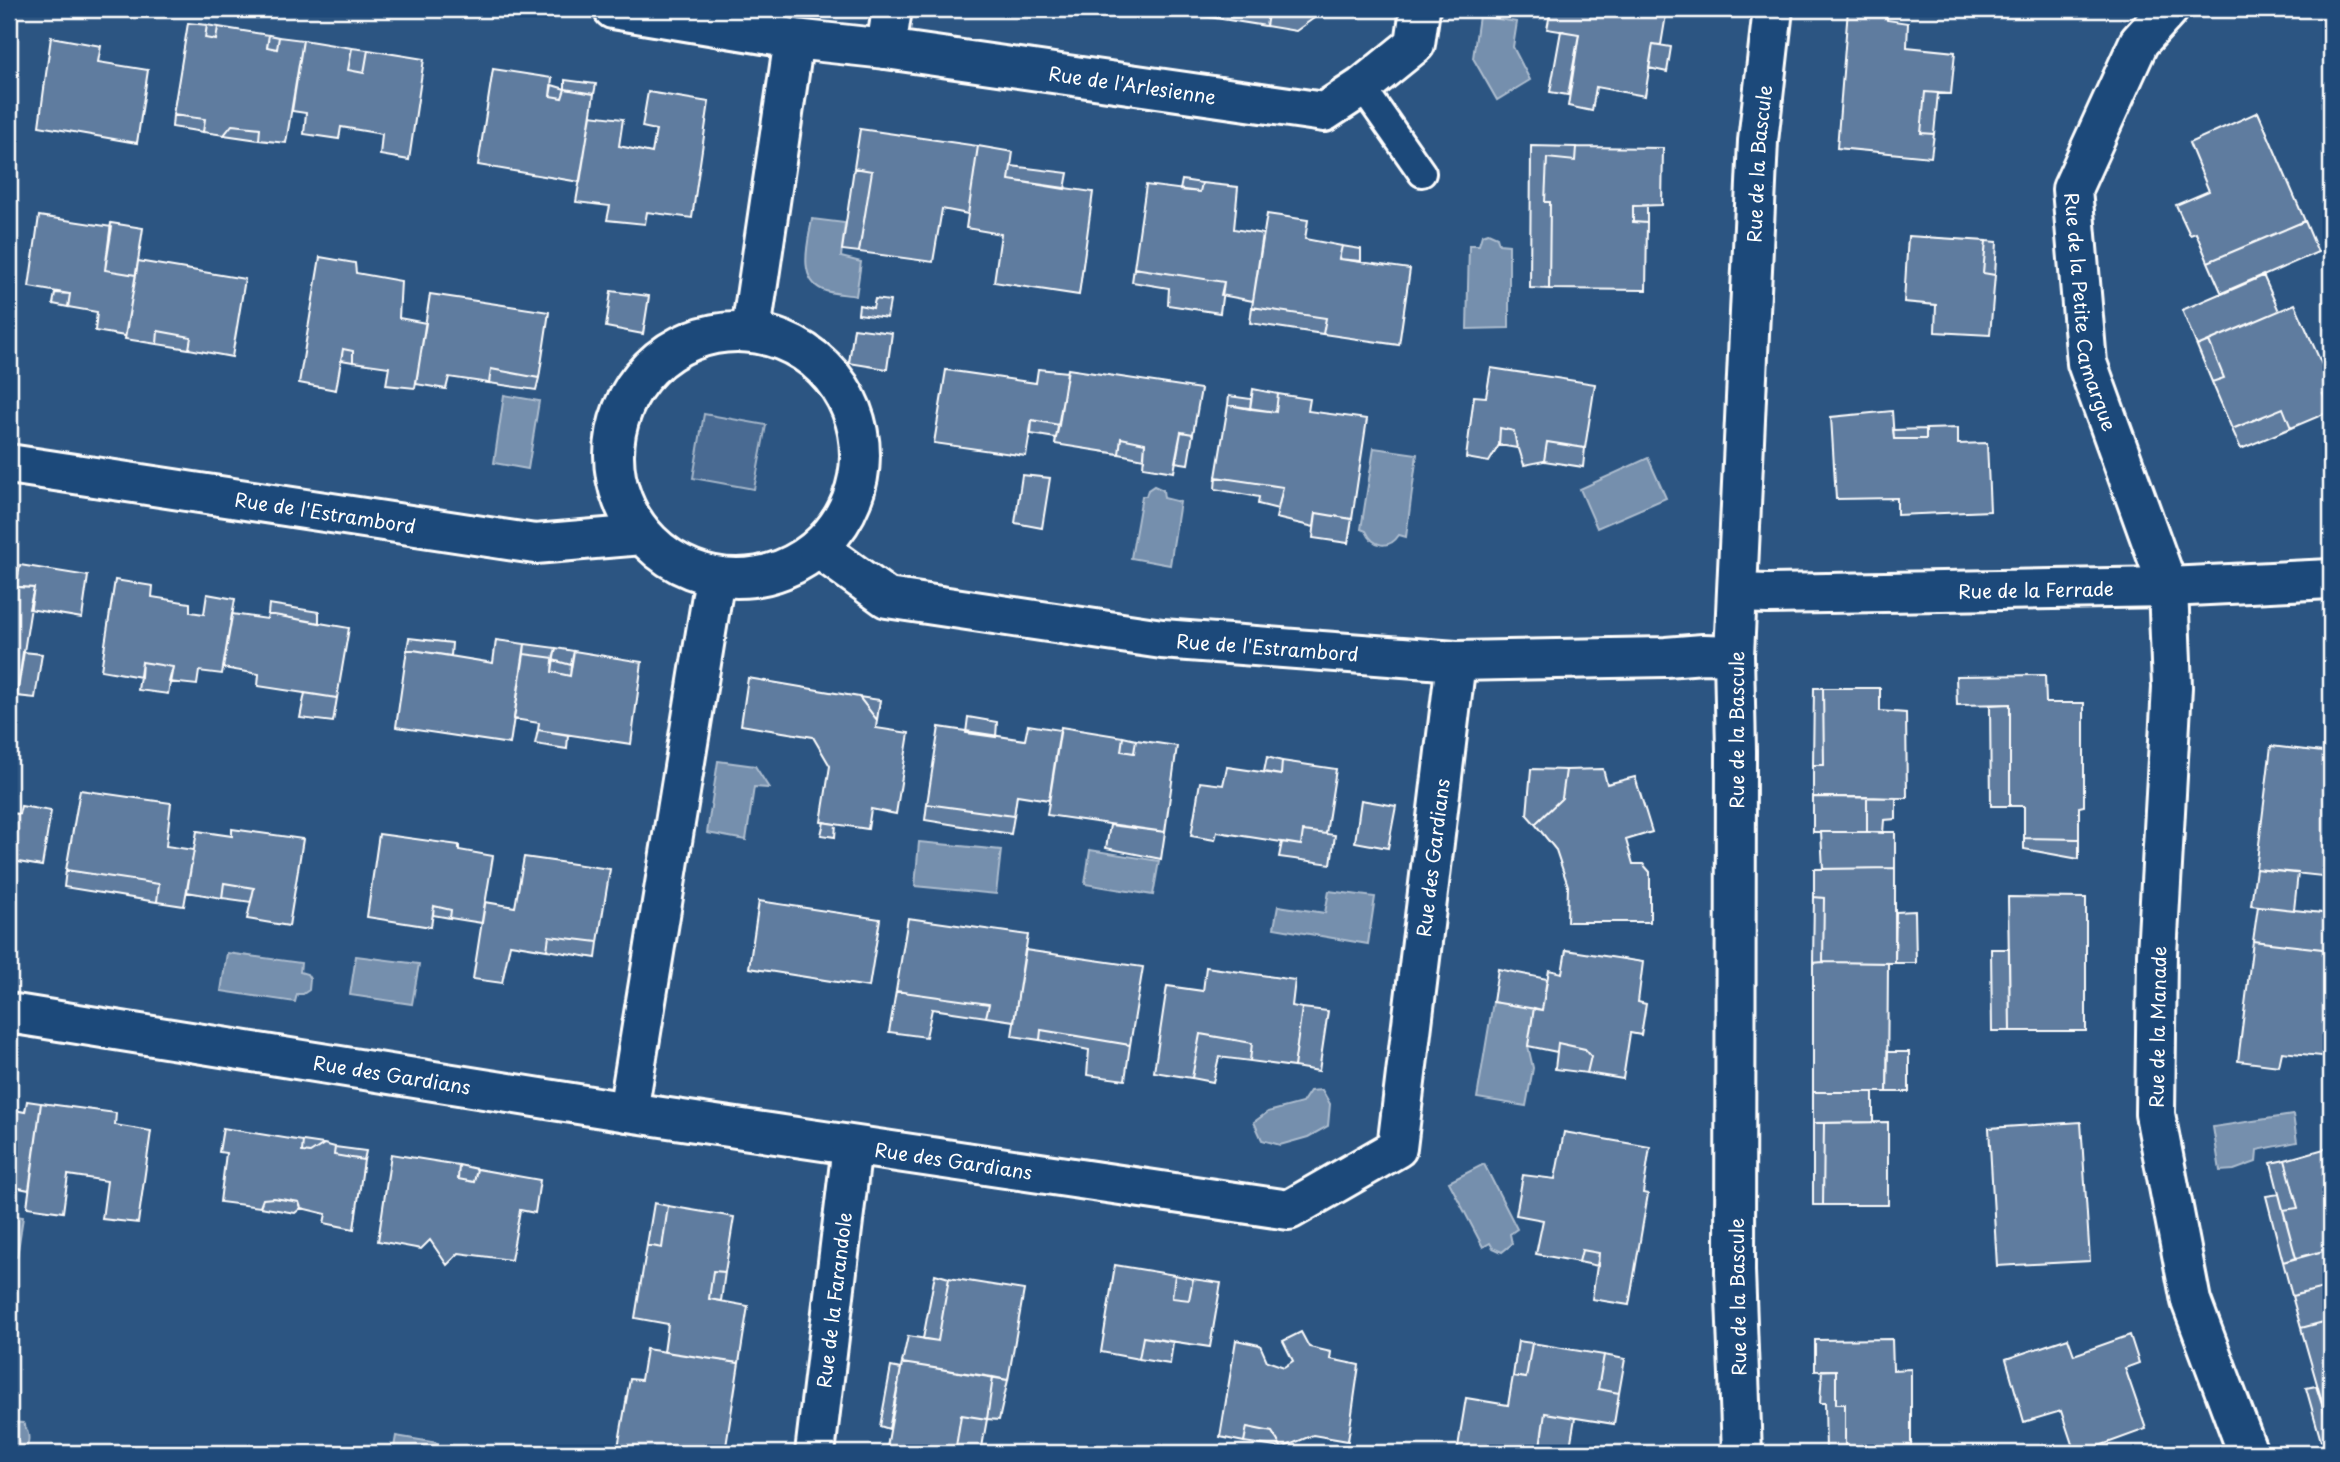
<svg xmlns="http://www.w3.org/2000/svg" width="2340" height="1462" font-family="'Playpen Sans',sans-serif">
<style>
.green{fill:#486b92;stroke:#a4b5c8;stroke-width:2}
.water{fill:#748fad;stroke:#acbcce;stroke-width:2}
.building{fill:#5e7c9f;stroke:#fff;stroke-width:2}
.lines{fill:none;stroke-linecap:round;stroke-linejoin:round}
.service-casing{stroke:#fff;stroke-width:32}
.pedestrian-casing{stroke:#fff;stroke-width:44}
.minor-casing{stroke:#fff;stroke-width:44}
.service{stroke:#1f4a7a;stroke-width:26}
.pedestrian{stroke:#1f4a7a;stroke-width:38}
.minor{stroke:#1f4a7a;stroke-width:38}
.labels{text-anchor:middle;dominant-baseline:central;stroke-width:5;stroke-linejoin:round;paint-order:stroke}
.street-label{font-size:19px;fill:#fff;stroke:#1f4a7a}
</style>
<rect width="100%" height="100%" fill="#2c5582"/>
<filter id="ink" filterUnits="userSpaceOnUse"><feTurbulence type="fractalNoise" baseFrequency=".0143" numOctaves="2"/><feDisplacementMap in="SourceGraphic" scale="14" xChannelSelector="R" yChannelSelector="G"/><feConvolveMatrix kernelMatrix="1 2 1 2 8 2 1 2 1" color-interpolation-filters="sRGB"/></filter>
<g filter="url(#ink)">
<!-- green -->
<path class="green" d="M704 414 766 425 754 489 693 478Z"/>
<!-- water -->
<path class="water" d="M1479 16 1517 22 1513 47 1530 80 1497 100 1473 58Z
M812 219 845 223 841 257 861 262 856 296C846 294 832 294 823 290 796 278 809 240 812 219Z
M1488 233 1497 237 1499 244 1509 245V328L1467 329 1469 245H1479L1482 235Z
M504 395 539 401 528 469 494 463Z
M1374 448 1417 454 1406 537 1399 535C1389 550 1373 547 1366 531L1361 529Z
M1648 458 1666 498 1597 528 1580 489Z
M1154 486 1163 490 1164 498 1180 502 1170 565 1131 558 1142 496H1146L1148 490Z
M718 761 755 766 769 788 754 787 746 840 707 833Z
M919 842 1001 850 996 894 915 886Z
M1090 850 1159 861 1153 895 1085 884Z
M1329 891 1375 897 1368 944 1274 928 1278 906 1325 913Z
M227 953 301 963 300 972 307 974 310 979 309 990 303 994H297L295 1002 221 991Z
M356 956 419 964 412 1004 350 995Z
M1493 1002 1534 1008 1528 1046 1533 1068 1526 1106 1477 1098Z
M1322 1090 1330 1104 1328 1126 1308 1137 1280 1145 1262 1140 1254 1122 1268 1112 1302 1103 1310 1091Z
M2293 1115 2297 1142 2257 1150 2256 1162 2234 1170 2220 1171 2213 1127Z
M1484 1164 1517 1229 1510 1234 1512 1244 1502 1252 1493 1248 1490 1243 1483 1247 1449 1182Z
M9 1215 23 1217 17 1257 9 1256Z
M9 1422 23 1423C30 1433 31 1444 22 1453H9Z
M396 1436 438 1443 436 1453H393Z"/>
<!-- building -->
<path class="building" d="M1187 9H1269L1266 26 1191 14Z
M1269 9H1319L1317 16 1296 31 1266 26Z
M1551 9H1667L1661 45 1653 44 1645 96 1596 87 1592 111 1568 106 1579 34 1547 29Z
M1848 9 1887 11V20L1908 23 1907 47 1955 52 1951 94 1925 92 1921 133 1934 134 1931 157 1837 148Z
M188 23 207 25 205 38 216 40 218 27 269 35 267 47 277 49 279 37 303 40 286 143 259 140 260 128 232 125 224 135 203 132 205 119 173 115Z
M207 25 218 27 216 40 205 38Z
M1561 31 1579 34 1568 95 1550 92Z
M269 35 279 37 277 49 267 47Z
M51 37 101 46 98 62 148 70 137 143 39 126Z
M303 40 352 48 348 70 364 73 368 50 424 59 409 160 380 155 382 134 341 127 339 139 304 134 306 113 292 111Z
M1653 44 1671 47 1667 72 1649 68Z
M352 48 368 50 364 73 348 70Z
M493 69 552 78 550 96 562 98 565 89 594 94 580 182 478 165Z
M565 80 596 84 594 94 565 89Z
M552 85 565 89 562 98 550 96Z
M648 92 709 102 692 218 647 212 645 224 607 220 610 206 576 202 591 115 623 119 619 146 652 153 656 130 642 127Z
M1925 92 1938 93 1934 134 1921 133Z
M2258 112 2305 221 2208 262 2196 233 2190 235 2176 205 2209 191 2189 143Z
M173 115 205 119 203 132 172 127Z
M232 125 260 128 259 140 224 135Z
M860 129 978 146 968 214 942 209 933 262 859 252 872 171 854 168Z
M978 146 1013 152 1009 180 1093 192 1079 295 994 282 1001 234 966 228Z
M1531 146 1576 147 1575 161 1547 158 1545 202H1550L1549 289 1530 288Z
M1576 147 1663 148 1662 205 1633 206V222L1647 223 1646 290 1549 289 1550 202H1545L1547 158 1575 161Z
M1011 166 1068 173 1065 189 1009 180Z
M854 168 872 171 859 252 842 250Z
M1182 180 1202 183 1200 192 1180 190Z
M1202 183 1238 187 1234 229 1263 234 1253 301 1221 295 1224 282 1134 268 1146 185 1200 192Z
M1647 205V223L1633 222V206Z
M1267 214 1308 220 1305 239 1342 246 1339 259 1410 269 1399 345 1323 334 1326 318 1252 307Z
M39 216 112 227 105 270 136 275 125 336 95 331 97 312 68 307 70 294 29 287Z
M2305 221 2318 252 2222 294 2208 262Z
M111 223 143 228 136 275 105 270Z
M1908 236 1986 241 1983 273 1995 275 1990 335 1935 332 1936 305 1904 302Z
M1986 241 1997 242 1995 275 1983 273Z
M1342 246 1361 249V261L1339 259Z
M320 257 355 263 356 273 401 281 399 318 426 323 415 388 386 385 389 367 353 362V351L343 349 336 390 299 383Z
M138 261 245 279 232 357 189 349 191 337 158 331 157 344 125 339Z
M1134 268 1224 282 1220 313 1168 305 1169 288 1132 282Z
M2263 275 2279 311 2197 346 2182 310Z
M611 291 649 296 643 334 606 327Z
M55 293 70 294 68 307 53 304Z
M430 294 549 312 539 378 491 369 489 383 449 377 446 389 416 384Z
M875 299 890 301 887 318 858 314 859 305 873 308Z
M2295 304 2331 385V390L2323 394 2331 411 2291 428 2283 408 2232 429 2212 382 2224 378 2209 341Z
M1252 307 1326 318 1323 334 1250 323Z
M854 328 892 333 887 369 849 363Z
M158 331 191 337 189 349 157 344Z
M2209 341 2224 378 2212 382 2197 346Z
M343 349 353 351V362L341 360Z
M1491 368 1595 384 1585 448 1547 442 1544 461 1524 465 1519 449 1517 448 1514 431 1500 428 1499 445 1489 462 1466 458 1474 396 1486 397Z
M491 369 539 378 536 390 489 383Z
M1038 369 1067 372 1059 425 1032 420 1026 456 934 443 946 370 1036 383Z
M1068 369 1201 389 1193 434 1181 432 1174 472 1143 467 1145 443 1121 438 1119 454 1055 444Z
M1253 389 1278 394 1276 412 1250 409Z
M1278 394 1310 399 1308 411 1367 419 1352 519 1316 513 1314 527 1276 518 1283 487 1216 477 1228 405 1276 412Z
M1229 396 1251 399 1250 409 1228 405Z
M2283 408 2291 428 2241 449 2232 429Z
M1892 411 1894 439H1926V429L1958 428V444L1987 443 1990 511 1897 515V498L1836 499 1831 417Z
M1032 420 1059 425 1056 438 1031 434Z
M1500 428 1514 431 1517 448 1499 445Z
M1926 429V439H1894L1893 430Z
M1181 432 1193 434 1188 464 1175 462Z
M1121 438 1145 443 1144 459 1119 454Z
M1547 442 1585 448 1583 467 1544 461Z
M1022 475 1050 478 1042 528 1015 523Z
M1216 477 1283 487 1278 509 1258 504 1259 497 1215 489Z
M1316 513 1352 519 1348 543 1313 538Z
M20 565 88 576 82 618 29 609 34 588 16 587Z
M115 580 153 586 152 597 190 603V612L204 614 207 594 235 599 222 674 199 671 197 685 169 682 173 667 142 662 141 677 101 670Z
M9 586 34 588 17 696 9 695Z
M269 604 319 612V623L268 614Z
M232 614 267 619 268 614 349 628 337 698 258 686 259 674 223 668Z
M409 638 452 643 451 656 407 649Z
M496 640 525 644 510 744 396 727 407 649 493 663Z
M525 644 556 648 554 658 524 654Z
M556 648 574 651 571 665 553 660Z
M574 651 642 662 631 744 538 730 539 723 514 719 524 654 554 658 552 672 570 676Z
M23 652 42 654 35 698 17 696Z
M553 660 571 665 570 676 552 672Z
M142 662 173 667 168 694 138 690Z
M2045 675 2046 703H2084V806L2079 807V839L2024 838V806H2010V704L1957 705 1956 676Z
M748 678 859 697 877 720 876 728 909 733 896 814 871 809 868 829 821 822 830 766 813 737 741 725Z
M1814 688H1823L1824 765H1813Z
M1823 688H1880V711L1906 713 1907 798 1813 797V765H1824Z
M305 693 337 698 333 722 300 718Z
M859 697 880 700 877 720Z
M2010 704V806H1991L1990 705Z
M968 717 997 722 996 737 966 733Z
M1028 725 1060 730 1049 800 1017 795 1014 816 927 804 939 727 1025 740Z
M1061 727 1123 737 1121 751 1134 753 1136 740 1177 746 1165 832 1047 815Z
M538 730 568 735 567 749 535 744Z
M1123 737 1136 740 1134 753 1121 751Z
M2271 746 2331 753V877L2256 869Z
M1267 757 1282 761 1281 775 1264 772Z
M1282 761 1336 769 1326 834 1303 831 1301 845 1217 832 1215 840 1191 836 1200 782 1223 785 1227 767 1281 775Z
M1531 769 1566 770 1562 798 1535 824 1527 815Z
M1603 769 1607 784 1635 777 1652 832 1626 840 1633 864H1643L1650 872V922H1567L1568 886 1556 850 1535 824 1562 798 1566 770Z
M80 790 171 803 166 846 194 850 184 906 157 902 159 884 66 870Z
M1813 797H1867V832H1813Z
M1867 797 1896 798V819L1884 820 1883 833 1867 832Z
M1361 800 1396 806 1388 848 1355 842Z
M927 804 1014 816 1011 834 925 820Z
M21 806 51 811 42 866 12 861 9 876V813L19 814Z
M824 822 836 824 835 837 821 835Z
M1110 825 1165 832 1161 859 1106 848Z
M232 829 303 839 289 926 247 919 254 888 224 883 222 898 187 892 197 831 232 836Z
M1303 831 1335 835 1331 864 1279 857 1282 842 1301 845Z
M1821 832H1895V868L1823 869Z
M379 834 459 845V850L493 856 482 923 450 918 451 910 434 906 431 927 367 917Z
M2024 838 2079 839V859L2024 849Z
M524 857 610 869 598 942 549 936 547 950 510 944 502 983 473 979 485 902 515 907Z
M1895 868V963L1823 962 1824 898 1814 897V869Z
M2256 869 2298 873 2294 910 2251 905Z
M66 870 159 884 157 902 64 887Z
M224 883 254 888 251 902 222 898Z
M1814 897 1824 898 1823 962 1813 963Z
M2008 897 2086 898V1031H2010Z
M759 901 880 919 869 987 749 968Z
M434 906 451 910 450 918 433 915Z
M2258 906 2331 914V950L2253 941Z
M1915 911 1916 963H1895L1896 912Z
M908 918 1028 935 1014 1021 986 1017 989 1004 896 991Z
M549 936 598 942 596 958 547 950Z
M2253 941 2331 950V1057L2282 1052 2279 1066 2238 1061Z
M1991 949H2009L2010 1031H1992Z
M1025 950 1143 967 1130 1045 1041 1030 1040 1040 1012 1036Z
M1566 950 1643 962 1638 1002 1646 1004 1641 1035 1630 1033 1623 1079 1587 1073 1591 1056 1585 1049 1558 1043 1557 1052 1528 1046 1534 1008 1542 1010 1549 970 1562 973Z
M1823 962 1888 963 1887 1092H1813V963Z
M1206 967 1295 980 1292 1006 1302 1008 1294 1067 1250 1061 1252 1043 1200 1034 1192 1078 1154 1072 1167 986 1203 991Z
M1498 969 1547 979 1542 1010 1493 1002Z
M896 991 989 1004 986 1017 932 1009 926 1037 889 1032Z
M1302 1008 1328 1011 1319 1071 1294 1067Z
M1041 1030 1130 1045 1125 1080 1087 1075 1089 1050 1040 1040Z
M1200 1034 1252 1043 1250 1061 1219 1057 1213 1082 1192 1078Z
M1558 1043 1585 1049 1591 1056 1587 1073 1555 1069Z
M1888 1052H1909V1092H1887Z
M1813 1092H1873V1122L1813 1123Z
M27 1101 41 1103 29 1190 9 1186V1109L25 1112Z
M41 1103 116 1113 115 1125 151 1131 138 1223 102 1219 107 1181 68 1175 63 1212 27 1207Z
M1888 1122V1205H1823L1824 1123Z
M2081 1122 2090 1261 1997 1266 1989 1128Z
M1813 1123H1824L1823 1205H1813Z
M223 1128 303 1141 302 1152 310 1153 324 1144 335 1147 334 1155 364 1160 354 1229 324 1223 326 1214 301 1208 299 1202 274 1198 263 1199 260 1207 220 1202 226 1153 219 1152Z
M1564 1132 1650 1147 1643 1193 1648 1194 1629 1305 1592 1299 1599 1253 1582 1250 1579 1262 1536 1254 1543 1220 1516 1215 1523 1175 1555 1179Z
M303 1141 324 1144 310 1153 302 1152Z
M335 1147 366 1151 364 1160 334 1155Z
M2331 1147V1249L2296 1258 2283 1210 2298 1208 2285 1160Z
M391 1154 459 1165 458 1179 474 1182 477 1169 540 1180 535 1213 520 1210 511 1260 459 1253 447 1265 430 1240 421 1249 378 1241Z
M2285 1160 2298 1208 2283 1210 2271 1163Z
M459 1165 477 1169 474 1182 458 1179Z
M2279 1194 2296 1258 2283 1262 2266 1196Z
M274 1198 299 1202 301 1208 295 1213 260 1207 263 1199Z
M654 1203 668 1206 662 1248 647 1245Z
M668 1206 734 1217 725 1272 713 1271 709 1299 748 1306 739 1363 664 1352 668 1324 635 1318 647 1245 662 1248Z
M2331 1249V1286L2292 1296 2283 1262Z
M1582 1250 1599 1253 1598 1266 1579 1262Z
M1115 1265 1175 1275 1172 1298 1189 1300 1193 1279 1221 1283 1210 1347 1143 1337 1139 1359 1101 1352Z
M713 1271 725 1272 721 1301 709 1299Z
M935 1274 949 1278 938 1341 923 1339Z
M1175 1275 1193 1279 1189 1300 1172 1298Z
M949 1278 1024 1290 1008 1380 902 1363 908 1336 938 1341Z
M2331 1286V1320L2301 1328 2292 1296Z
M2331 1320V1433L2301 1328Z
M1301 1332 1309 1347 1331 1352 1330 1359 1359 1365 1348 1441 1313 1435 1282 1448 1272 1432 1247 1427 1244 1442 1220 1437 1236 1340 1260 1345 1267 1361 1284 1367 1293 1361 1283 1341Z
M2130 1335 2139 1363 2125 1368 2146 1429 2080 1453H2075L2061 1411 2024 1422 2006 1359 2068 1338 2074 1355Z
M1143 1337 1173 1342 1170 1364 1139 1359Z
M1892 1339 1893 1370 1911 1369V1453H1845V1404H1836V1370L1815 1371V1340Z
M1518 1341 1532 1343 1526 1378 1513 1376Z
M1532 1343 1604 1355 1598 1389 1619 1393 1614 1424 1545 1413 1539 1453H1457L1466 1398 1508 1405 1513 1376 1526 1378Z
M646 1349 739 1363 725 1453H617L630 1379 641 1380Z
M1604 1355 1625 1359 1619 1393 1598 1389Z
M902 1363 993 1377 987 1419 961 1415 955 1453H886Z
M891 1367 901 1369 889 1429 880 1426Z
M1822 1370H1836V1404H1845V1453H1826L1825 1403H1820Z
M993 1377 1008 1380 999 1420 987 1419Z
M2316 1386 2331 1433V1446L2323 1448 2306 1388Z
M1545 1413 1575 1418 1569 1453H1539Z
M961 1415 987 1419 981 1453H955Z
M1247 1427 1272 1432 1282 1448 1244 1442Z"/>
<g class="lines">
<!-- service casing -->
<g class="service-casing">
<path id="service" d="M1362 87 1422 173"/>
</g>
<!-- pedestrian casing -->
<g class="pedestrian-casing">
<path id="pedestrian" d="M628 1112 715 577"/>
</g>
<!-- minor casing -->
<g class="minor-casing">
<g id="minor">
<path id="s1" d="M613 9 794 39 886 49 1324 112 1362 87 1415 44 1420 9"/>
<path id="s2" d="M2169 9 2139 42 2072 189 2087 363 2168 587 2172 687 2157 954 2155 1114 2191 1301 2248 1453"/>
<path d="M886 49 892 9"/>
<path d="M751 331 794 39"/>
<circle cx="737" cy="455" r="123"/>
<path id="s3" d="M9 464 535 544 642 535"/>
<path id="s4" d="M818 548 887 598 1162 639 1456 661 1666 657 1703 654 1734 655"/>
<path id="s5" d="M1738 593 1768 594 2168 587 2331 579"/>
<path id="s6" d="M9 1013 628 1112 1289 1210 1397 1148 1456 661"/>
<path id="s7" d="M815 1453 852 1146"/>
<path id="s8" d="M1742 1453 1735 1271 1736 751 1734 655 1758 141 1773 9"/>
</g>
</g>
<!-- service -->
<use href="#service" class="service"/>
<!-- pedestrian -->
<use href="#pedestrian" class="pedestrian"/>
<!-- minor -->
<use href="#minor" class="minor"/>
</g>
</g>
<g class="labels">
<!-- street labels -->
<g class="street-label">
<text stroke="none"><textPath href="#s1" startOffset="525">Rue de l'Arlesienne</textPath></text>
<text stroke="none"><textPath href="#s8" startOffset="1290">Rue de la Bascule</textPath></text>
<text stroke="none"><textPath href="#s2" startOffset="331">Rue de la Petite Camargue</textPath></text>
<text stroke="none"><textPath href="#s3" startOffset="320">Rue de l'Estrambord</textPath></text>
<text stroke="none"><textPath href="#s5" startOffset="298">Rue de la Ferrade</textPath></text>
<text stroke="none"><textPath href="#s4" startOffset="469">Rue de l'Estrambord</textPath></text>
<text transform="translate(1736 730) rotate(-90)">Rue de la Bascule</text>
<text stroke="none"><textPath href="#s6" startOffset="1712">Rue des Gardians</textPath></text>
<text transform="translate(2157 1027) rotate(-89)">Rue de la Manade</text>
<text stroke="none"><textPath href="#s6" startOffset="388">Rue des Gardians</textPath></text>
<text stroke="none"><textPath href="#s6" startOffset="956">Rue des Gardians</textPath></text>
<text transform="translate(1737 1297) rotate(-91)">Rue de la Bascule</text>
<text stroke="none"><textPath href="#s7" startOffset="154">Rue de la Farandole</textPath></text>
</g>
</g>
<!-- margin -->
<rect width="2340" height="1462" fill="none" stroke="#1f4a7a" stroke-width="35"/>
<rect x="18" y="18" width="2305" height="1427" fill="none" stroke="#fff" stroke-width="2.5" filter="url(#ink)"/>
</svg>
